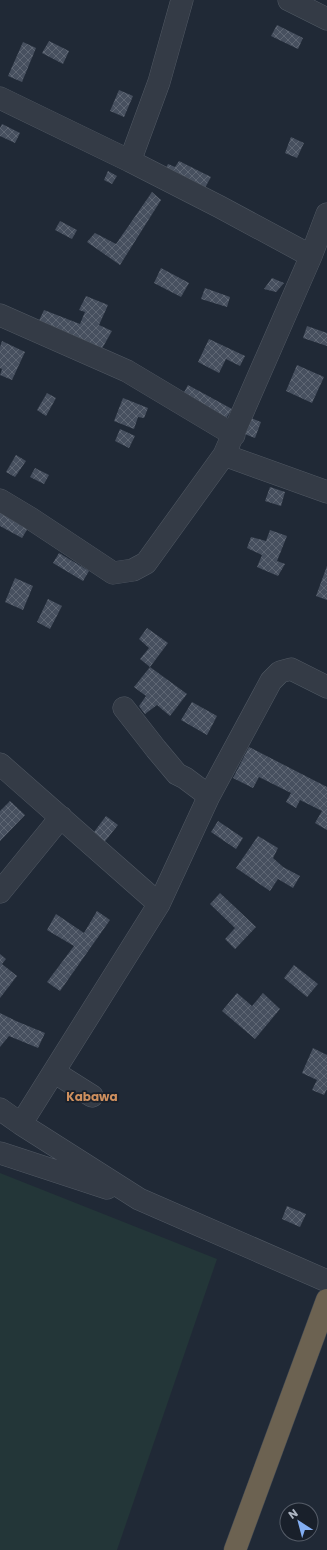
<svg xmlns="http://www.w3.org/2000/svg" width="327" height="1550" font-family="Poppins,sans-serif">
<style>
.park{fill:#233638}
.building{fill:url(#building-cross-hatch)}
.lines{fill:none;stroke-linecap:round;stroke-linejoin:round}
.street-casing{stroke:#515964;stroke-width:23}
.highway-casing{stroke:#3e4651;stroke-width:23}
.street{stroke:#343b46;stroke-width:22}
.highway{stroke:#6c6251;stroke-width:22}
.labels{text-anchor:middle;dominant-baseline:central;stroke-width:3.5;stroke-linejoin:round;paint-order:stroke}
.quarter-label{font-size:12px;font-weight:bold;fill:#ce8f5e;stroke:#19202b}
</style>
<defs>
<pattern id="building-cross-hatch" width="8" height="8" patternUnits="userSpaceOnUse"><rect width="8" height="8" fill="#47505f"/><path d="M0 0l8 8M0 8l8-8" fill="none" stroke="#5f6774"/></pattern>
</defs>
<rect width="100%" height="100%" fill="#202936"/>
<!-- park -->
<path class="park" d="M0 1173 217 1259 117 1550H0Z"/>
<!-- building -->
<path class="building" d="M277 25 303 38 298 49 271 36Z
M49 41 69 51 63 64 42 53Z
M23 42 36 48 22 82 8 76Z
M119 90 133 96 124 117 110 111Z
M2 124 20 133 15 143 0 136V128Z
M291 137 304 143 297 158 285 153Z
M179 161 211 177 202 193 163 174 168 164 175 167Z
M108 171 117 176 112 184 104 180Z
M152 192 161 200 120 265 87 242 95 233 116 244Z
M60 221 77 230 72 239 55 230Z
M161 268 189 283 181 297 154 283Z
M272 278 284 283 276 292 264 289Z
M205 288 230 297 227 307 201 299Z
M86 296 108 305 99 325 112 331 100 352 38 323 44 310 80 324 85 312 79 310Z
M307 326 327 333V346L303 338Z
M209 339 245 356 240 366 226 359 219 373 198 362Z
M2 341 25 352 12 380 0 375 2 369 0 368V347Z
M297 365 324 377 312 403 286 391Z
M188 385 232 409 225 420 182 396Z
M47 393 56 398 46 416 37 410Z
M123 398 148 408 144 418 138 417 134 429 114 421Z
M248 417 261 422 255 438 242 433Z
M120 429 135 436 129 448 115 441Z
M16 455 26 461 15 477 6 472Z
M35 468 49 475 44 484 30 477Z
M270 487 285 492 281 506 265 501Z
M0 512 28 528 22 538 0 526Z
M270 530 287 536 277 561 285 564 278 576 257 567 262 555 247 548 251 537 266 541Z
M59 553 89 571 83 581 53 563Z
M327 566V600L316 596Z
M15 578 33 586 23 610 5 602Z
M48 599 62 606 50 629 37 622Z
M147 628 168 643 150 667 140 659 149 648 139 639Z
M150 667 187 694 170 716 157 705 145 714 139 706 146 696 134 687Z
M192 702 217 716 207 735 181 720Z
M249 747 327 787V830L315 823 322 811 300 800 296 808 286 802 291 793 259 777 253 788 233 778Z
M10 801 25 815 0 841V811Z
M106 816 118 825 102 845 91 836Z
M218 821 243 838 236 849 211 832Z
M258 836 278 848 273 858 283 867 300 876 293 888 278 879 270 891 236 868Z
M220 893 256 927 235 949 225 939 235 928 210 904Z
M97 911 110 920 60 991 47 982 74 946 47 930 56 914 84 933Z
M0 954 6 959 2 964 17 976 0 998Z
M294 965 318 984 307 997 284 978Z
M237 993 252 1006 263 993 280 1009 255 1039 222 1011Z
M0 1013 16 1021 45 1033 38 1048 9 1036 0 1047Z
M313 1048 327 1055V1089L324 1095 312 1090 317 1080 302 1073Z
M287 1206 306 1214 300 1227 282 1219Z"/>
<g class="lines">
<!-- street casing -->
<g class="street-casing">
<path id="street" d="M289 0 327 19
M0 98 130 161 159 82 182 0
M130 161 220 207 311 256
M0 315 127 371 234 435
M224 455 327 492
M0 500 30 518 113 573 133 570 146 563 224 455 311 256 327 214
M124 708 156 749 177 774 185 778 209 796
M0 764 159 904
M0 892 61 817
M54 1072 92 1096
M0 1109 21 1124 139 1199 327 1281
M21 1124 159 904 209 796 271 681 280 672 291 669 327 687
M0 1153 107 1188"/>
</g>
<!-- highway casing -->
<g class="highway-casing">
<path id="highway" d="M235 1550 327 1300"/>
</g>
<!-- street -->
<use href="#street" class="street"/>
<!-- highway -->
<use href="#highway" class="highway"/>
</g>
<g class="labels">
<!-- quarter labels -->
<g class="quarter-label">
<text x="92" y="1096">Kabawa</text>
</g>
</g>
<!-- north arrow -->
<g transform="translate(299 1522) rotate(324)"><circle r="19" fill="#19202b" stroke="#555c68"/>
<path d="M0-3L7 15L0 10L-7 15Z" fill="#83aef3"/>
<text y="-6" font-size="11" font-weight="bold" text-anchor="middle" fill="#aeb6c3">N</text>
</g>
</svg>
